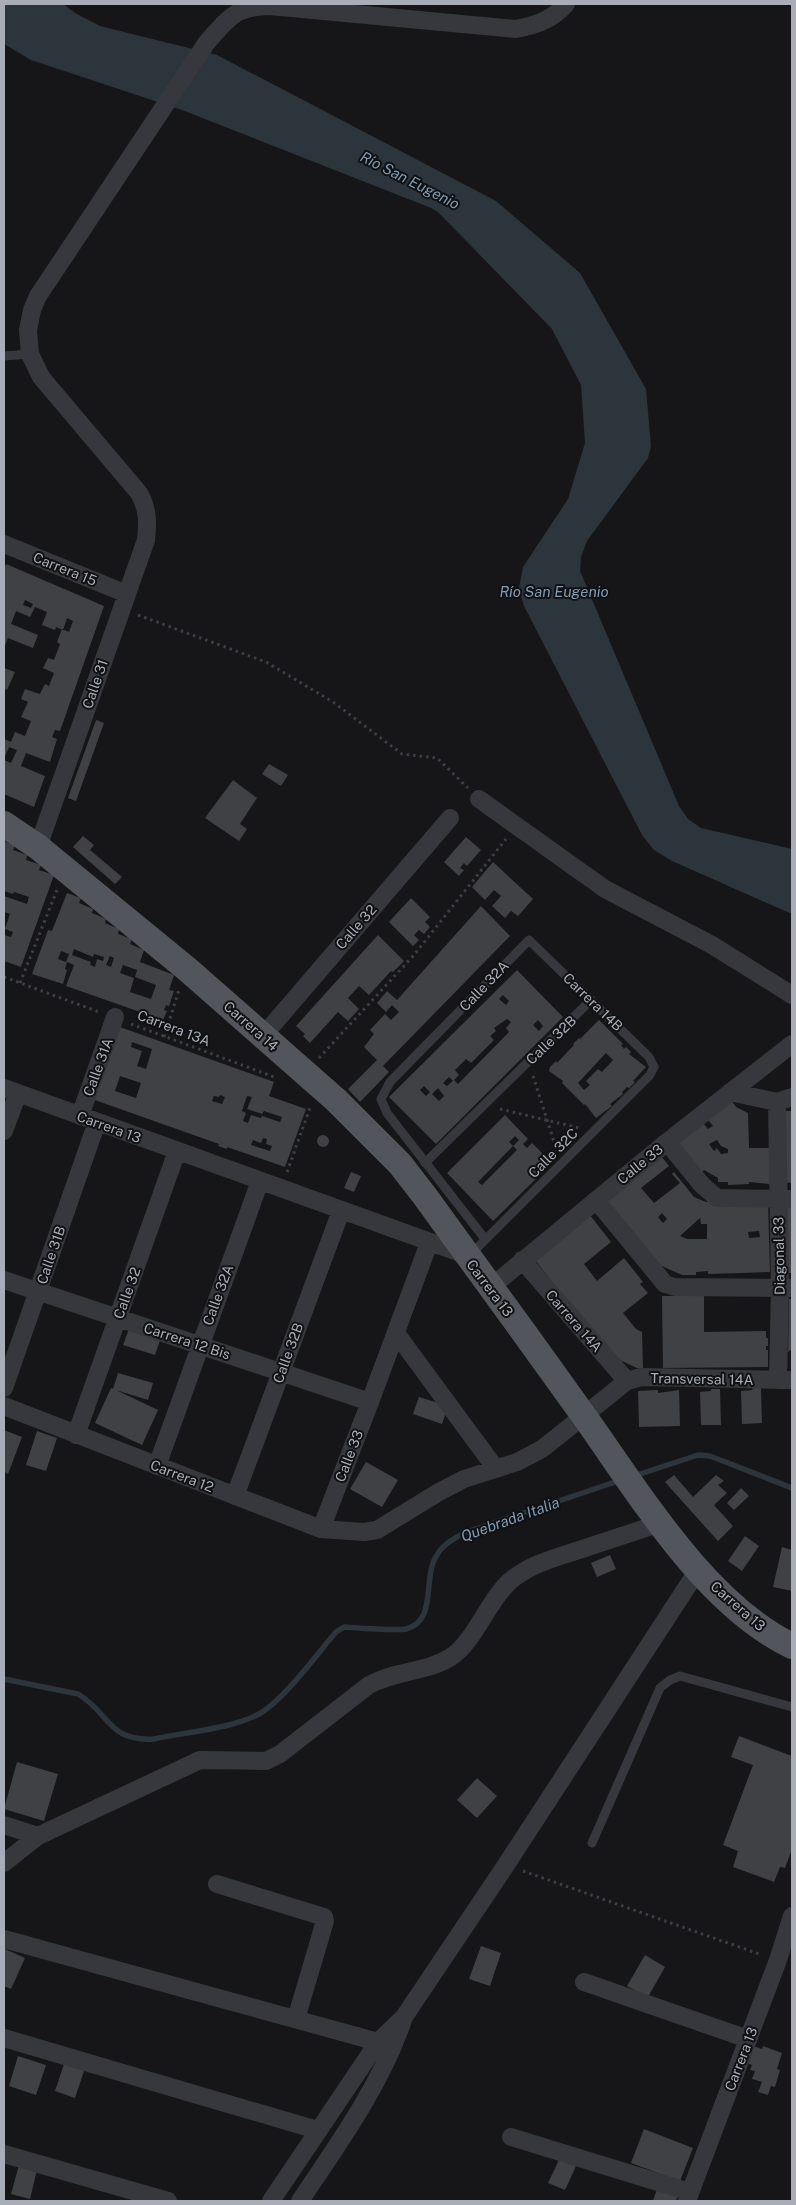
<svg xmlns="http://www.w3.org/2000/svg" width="796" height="2205" font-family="'Public Sans',sans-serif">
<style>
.water{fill:#2c353c}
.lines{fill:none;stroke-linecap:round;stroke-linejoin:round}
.stream{stroke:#2c353c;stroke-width:5.5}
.building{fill:#404145;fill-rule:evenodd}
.path{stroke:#3d3f44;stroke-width:3;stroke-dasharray:2.5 4;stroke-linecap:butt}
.lane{stroke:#37383d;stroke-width:9}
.street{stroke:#37383d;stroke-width:18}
.primary{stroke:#53555c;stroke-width:26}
.labels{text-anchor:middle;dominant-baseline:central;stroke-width:4;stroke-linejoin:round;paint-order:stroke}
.street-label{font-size:14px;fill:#a8adb8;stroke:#111113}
.water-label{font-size:15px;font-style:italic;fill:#7f9bb3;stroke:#111113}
</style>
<rect width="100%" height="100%" fill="#161618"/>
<!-- water -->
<path class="water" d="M4 4H63L75 13 100 26 217 55 496 201 580 273 646 389 651 446 648 458 587 541 581 557 580 571 679 806 688 819 701 828 792 849V914L672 861 654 850 642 835 524 606 519 588 523 567 568 499 585 443 581 385 552 329 438 212 431 208 182 110 31 60 4 44Z"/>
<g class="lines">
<!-- stream -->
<path class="stream" d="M634 1476 698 1455 710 1456 792 1488
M4 1679 78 1694C110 1713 108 1742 154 1739 187 1732 230 1729 259 1714 283 1701 317 1654 336 1632L344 1627C359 1628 393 1631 406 1629 438 1621 422 1576 437 1555 443 1544 454 1539 464 1533L621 1480"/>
</g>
<!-- building -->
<path class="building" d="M6 564 104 606 60 731 55 730 52 737 57 739 50 762 26 753 21 766 45 776 34 807 4 794V760L11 763 17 750 9 747 4 759V739L11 742 15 732 25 736 31 721 21 717 28 702 21 699 25 689 40 694 45 684 49 686 54 673 43 668 48 658 54 660 60 644 57 642 62 629 69 632 73 621 67 618 63 630 56 627 55 630 42 625 47 612 35 607 30 617 16 611 11 624 38 635 33 648 8 638 4 648V570ZM25 600 33 604 31 608 23 605Z
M4 668 15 672 7 690 4 688Z
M96 720 104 723 76 801 68 798Z
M269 764 288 775 281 786 262 774Z
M233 780 257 798 240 824 247 829 239 841 205 818Z
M83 836 94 845 90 850 122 877 115 884 73 847Z
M466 837 481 850 467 866 464 863 460 868 464 870 459 876 444 862Z
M4 841 15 845 13 850 27 855 26 860 41 865 39 870 54 875 21 967 4 961V935L11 937 13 932 5 929 10 914 4 912V896L27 904 29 897 14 892 13 894 4 891Z
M493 862 533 899 518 916 511 911 505 918 492 906 501 896 494 890 485 900 472 887Z
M67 893 81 898 79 903 93 909 92 913 106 919 105 923 119 929 118 934 132 939 130 944 144 950 140 962 174 975 169 990 174 991 169 1006 166 1005 164 1010 167 1011 163 1020 66 986 74 965 67 962 65 969 67 970 63 984 32 974 48 930 52 931ZM74 949 93 957 94 954 104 957 103 961 97 959 95 967 90 965 91 962 72 955ZM61 951 69 954 66 962 58 959ZM110 956 114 958 111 967 106 965ZM123 965 137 970 135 977 156 985 151 999 130 992 134 978 120 973Z
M411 898 430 917 425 922 430 927 424 934 419 930 414 935 419 940 413 946 389 922Z
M481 906 510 936 383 1066 389 1072 360 1102 348 1089 377 1060 364 1047 374 1034 370 1030 385 1014 391 1020 399 1012 392 1005 386 1012 377 1003 387 991 397 1000Z
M378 935 404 961 393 972 391 971 369 995 359 986 348 998 359 1009 348 1021 338 1012 310 1043 303 1036 305 1034 296 1026Z
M517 970 563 1017 436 1144 389 1097ZM503 995 509 1001 506 1005 499 999ZM507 1019 511 1022 506 1028 509 1032 458 1084 454 1080 447 1086 443 1083 449 1077 453 1081 459 1075 455 1070 466 1059 471 1063 494 1040 490 1036 496 1031 494 1028ZM538 1020 543 1026 539 1031 533 1025ZM424 1086 430 1092 426 1096 420 1090ZM438 1088 444 1096 439 1101 432 1094Z
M599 1020 623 1044 621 1045 624 1049 626 1047 631 1052 629 1054 646 1067 633 1081 635 1082 629 1088 627 1087 622 1092 623 1094 610 1104 612 1106 596 1118 585 1104 584 1105 562 1083 563 1081 549 1071 550 1067 556 1061 557 1063 574 1045 573 1044 579 1038 580 1039ZM606 1053 613 1060 602 1072 598 1069 586 1081 590 1085 584 1090 578 1083Z
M117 1026 274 1082 269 1096 306 1109 285 1167 227 1147V1149L218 1146 219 1144 92 1099ZM132 1042 152 1049 146 1069 137 1066 142 1051 131 1047ZM120 1076 141 1083 136 1098 115 1091ZM220 1095 225 1097 222 1104 212 1101 214 1096 219 1097ZM247 1096 252 1097 247 1109 262 1114 264 1111 282 1117 280 1122 262 1116 261 1118 251 1115 248 1123 243 1121 246 1113 242 1111ZM263 1138 267 1139 266 1144 272 1146 270 1151 251 1145 253 1140 261 1143Z
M728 1096 736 1107 748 1113 749 1148H770V1184L749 1182V1184L728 1185V1182H718V1178L704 1170 701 1173 672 1142ZM708 1120 713 1126 708 1129 703 1123ZM717 1140 721 1146 728 1149V1153L721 1154 717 1148 714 1151 709 1144Z
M784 1111H792V1183L781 1182Z
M505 1115 528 1139 523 1144 527 1148 532 1143 552 1163 493 1221 447 1173ZM515 1136 519 1140 513 1146 509 1142ZM513 1146 517 1150 482 1185 478 1182Z
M317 1141a6 6 0 1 1 12 0a6 6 0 1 1-12 0Z
M657 1151 669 1166 641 1188 654 1203 680 1183 672 1174 674 1172 694 1197 706 1202 768 1201 770 1272 708 1274V1271L696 1272V1275H682L655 1263 603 1198ZM662 1213 667 1219 663 1223 658 1217ZM700 1218 701 1224H707V1239H687L680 1236ZM759 1231 760 1237 749 1238 748 1232Z
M351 1172 361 1176 354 1192 344 1188Z
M782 1201H792V1273H782Z
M586 1210 611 1242 584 1264 597 1281 624 1258 643 1282 640 1284 648 1293 623 1313 636 1329 642 1332 643 1368H637L611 1356 531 1255Z
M662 1296H704V1332L766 1331V1338H768V1346H766V1350H768V1367L663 1368Z
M789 1299H792V1349L788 1352Z
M129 1329 160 1340 155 1355 123 1345Z
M118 1373 153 1383 148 1400 116 1390 158 1410 142 1445 95 1423 111 1388 113 1389Z
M752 1388H761L762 1423 742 1424 741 1391 753 1390Z
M711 1389H720L721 1425H701L700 1392 711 1391Z
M658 1390V1393L679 1390 680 1426 639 1427 638 1391Z
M419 1397 448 1406 442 1424 413 1414Z
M4 1430 22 1437 8 1474 4 1472Z
M37 1431 57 1438 46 1471 26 1465Z
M366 1462 398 1480 382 1507 350 1489Z
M674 1475 693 1497 716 1475 724 1481 718 1485 727 1493 714 1505 733 1526 718 1541 665 1482Z
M741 1488 749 1496 734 1510 727 1503Z
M745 1536 759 1546 742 1571 728 1561Z
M782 1547 792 1550V1591L773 1587Z
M610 1555 616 1569 597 1577 591 1563Z
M739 1736 792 1756V1849L785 1868 780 1867 774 1882 733 1867 738 1851 723 1845 753 1765 731 1757Z
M17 1762 58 1774 44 1821 4 1809Z
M477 1778 497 1796 477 1818 457 1800Z
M481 1946 501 1953 490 1986 469 1979Z
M5 1949 25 1958 11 1989 4 1986Z
M645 1955 665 1967 648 1997 627 1986Z
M753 2046 762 2049 763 2046 782 2053 777 2069 780 2070 775 2087 771 2086 768 2095 758 2092 762 2082 752 2079 755 2071 750 2070 752 2065 747 2063Z
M18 2056 46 2065 36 2095 9 2086Z
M65 2061 85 2068 75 2098 55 2091Z
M644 2129 693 2148 680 2181 631 2163Z
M560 2158 576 2166 565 2190 548 2183Z
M19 2165 37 2170 30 2199 11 2194Z
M658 2186 679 2193 676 2201H653Z"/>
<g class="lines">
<!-- path -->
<path class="path" d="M138 615 266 662 333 702 402 754 437 758 468 788
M4 977 99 1012
M20 983 57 890
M131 1024 277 1078
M164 1037 179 990
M319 1058 414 955 506 839
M533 1076 557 1151
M500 1109 579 1128
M287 1172 311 1105
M523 1871 762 1955"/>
<!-- lane -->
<path class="lane" d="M4 356 30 354
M425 1163 591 1000
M471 1254 650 1075 654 1067 649 1057 529 940 390 1082 381 1099 387 1113 485 1239
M592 1843 660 1688 670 1680 680 1676 792 1707"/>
<!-- street -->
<path class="street" d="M4 544 127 594
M479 799 605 889 712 945 792 995
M38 847 146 540C148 522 148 509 139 493L41 377 30 354 28 330 32 310 38 296 207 42C230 17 234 7 270 6L516 29C536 25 552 20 566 4
M263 1036 450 818
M4 1088 469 1256
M730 1092 777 1102 792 1097
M777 1102 780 1288 778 1380
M80 1116 115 1017
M4 1131 18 1093
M667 1142 702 1185 717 1198 792 1199
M596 1200 665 1284 675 1287 792 1288
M522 1260 627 1381
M4 1280 370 1402
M491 1287 667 1142 792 1044
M396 1333 496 1469
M4 1388 97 1122
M4 1406 321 1529 364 1532 377 1530 439 1492 464 1479 517 1462 542 1449 627 1381 641 1377 792 1380
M76 1435 177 1151
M157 1466 260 1181
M235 1496 341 1211
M321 1529 370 1402 429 1243
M4 1825 38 1836
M4 1863 38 1836 200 1760 266 1761 280 1754 369 1685C396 1670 425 1673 451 1657 475 1641 488 1601 509 1582 530 1563 559 1557 585 1548 610 1540 636 1531 661 1523
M217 1884 324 1917 325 1921 296 2019
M4 1939 378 2042
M584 1982 748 2039
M4 2038 317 2130
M511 2137 690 2192
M4 2154 168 2201
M271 2201 378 2042 404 2017 506 1865 698 1570
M300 2201C337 2146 382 2083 403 2020
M687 2201 778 1960 792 1916"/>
<!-- primary -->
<path class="primary" d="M4 824 38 847 187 969 336 1100 400 1164 424 1195C478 1269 531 1342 584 1416 639 1493 705 1604 792 1646"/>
</g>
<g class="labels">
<!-- street labels -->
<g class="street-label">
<text transform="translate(65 569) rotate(22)">Carrera 15</text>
<text transform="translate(95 684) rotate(-71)">Calle 31</text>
<text transform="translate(356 927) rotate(-49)">Calle 32</text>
<text transform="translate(484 986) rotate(-46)">Calle 32A</text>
<text transform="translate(593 1002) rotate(44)">Carrera 14B</text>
<text transform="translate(251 1026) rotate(41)">Carrera 14</text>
<text transform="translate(174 1028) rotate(21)">Carrera 13A</text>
<text transform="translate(551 1040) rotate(-44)">Calle 32B</text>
<text transform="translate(98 1067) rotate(-70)">Calle 31A</text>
<text transform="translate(109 1127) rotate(20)">Carrera 13</text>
<text transform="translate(553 1153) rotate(-45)">Calle 32C</text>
<text transform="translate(640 1164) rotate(-39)">Calle 33</text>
<text transform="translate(51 1255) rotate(-71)">Calle 31B</text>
<text transform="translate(779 1256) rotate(-91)">Diagonal 33</text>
<text transform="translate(490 1288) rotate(53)">Carrera 13</text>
<text transform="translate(127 1293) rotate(-70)">Calle 32</text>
<text transform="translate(218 1295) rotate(-70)">Calle 32A</text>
<text transform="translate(574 1321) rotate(49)">Carrera 14A</text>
<text transform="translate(187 1341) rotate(18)">Carrera 12 Bis</text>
<text transform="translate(288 1353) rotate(-70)">Calle 32B</text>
<text transform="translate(702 1379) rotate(1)">Transversal 14A</text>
<text transform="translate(349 1456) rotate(-69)">Calle 33</text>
<text transform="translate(182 1476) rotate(21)">Carrera 12</text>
<text transform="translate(738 1606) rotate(41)">Carrera 13</text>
<text transform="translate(741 2059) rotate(-69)">Carrera 13</text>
</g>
<!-- water labels -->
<g class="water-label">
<text transform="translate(410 180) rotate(27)">Río San Eugenio</text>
<text x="554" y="591">Río San Eugenio</text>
<text transform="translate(510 1519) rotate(-20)">Quebrada Italia</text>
</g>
</g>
<!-- border -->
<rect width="796" height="2205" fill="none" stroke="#a8adb8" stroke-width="10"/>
</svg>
